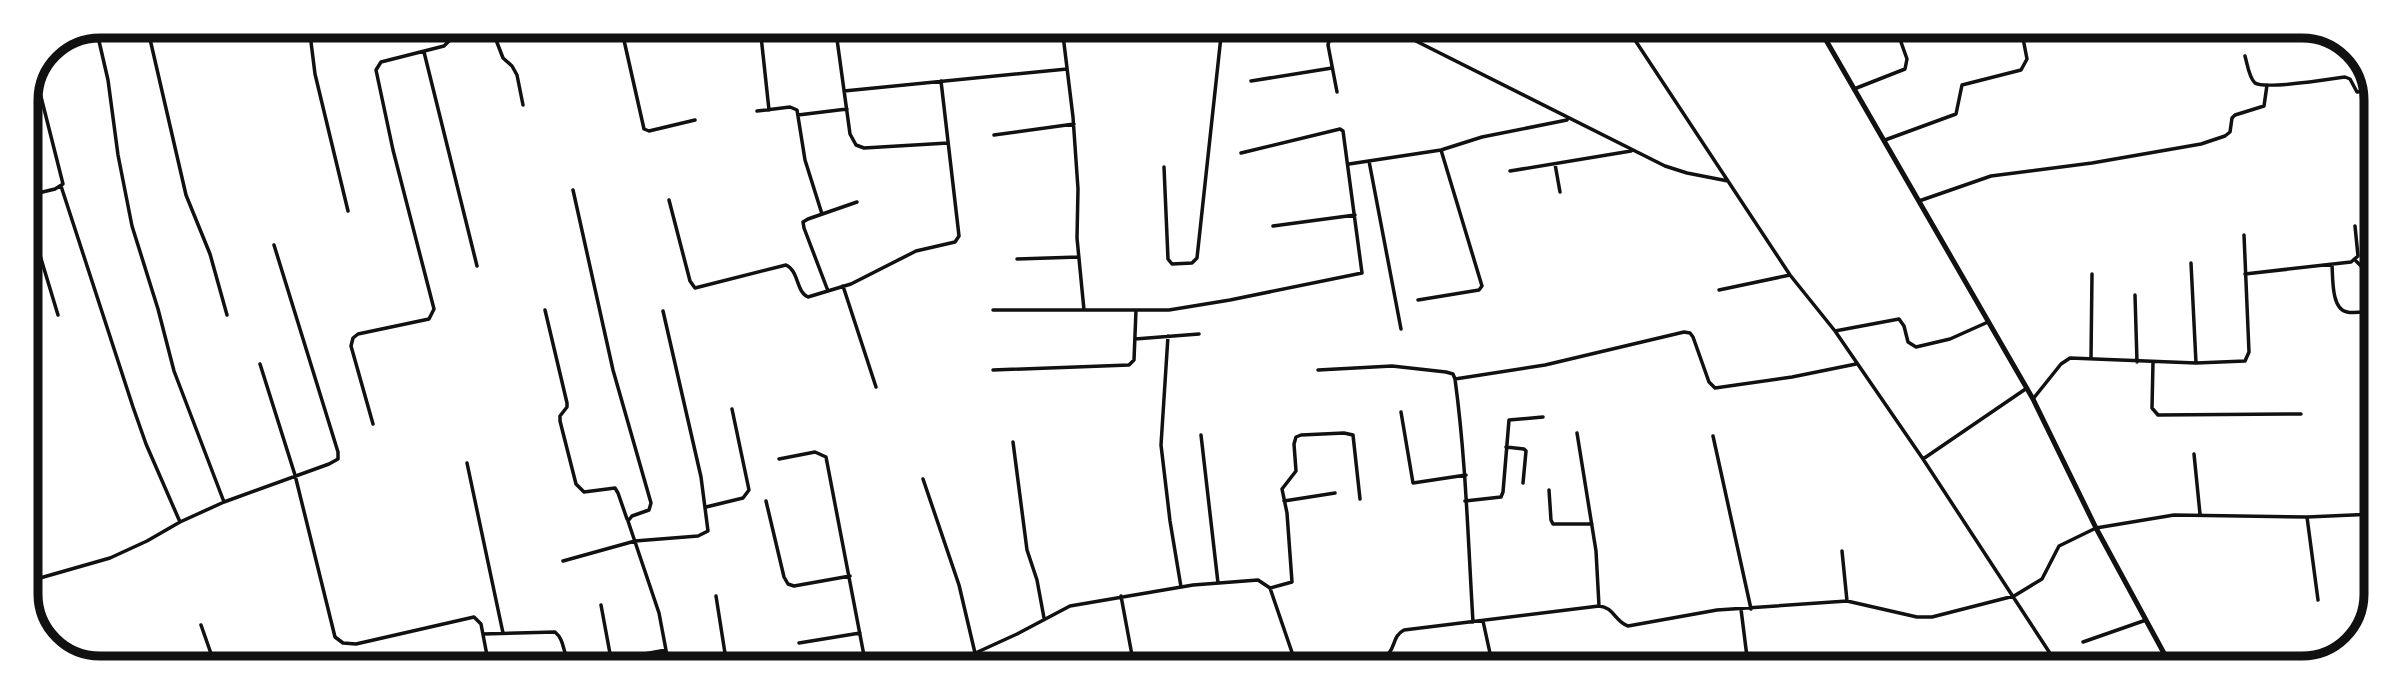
<svg xmlns="http://www.w3.org/2000/svg" width="2403" height="694" font-family="Manrope,sans-serif">
<style>
.lines{fill:none;stroke-linecap:round;stroke-linejoin:round}
.minor{stroke:#111;stroke-width:3.5}
.secondary{stroke:#111;stroke-width:5}
.rim{fill:none;stroke:#111;stroke-width:9}
</style>
<rect width="100%" height="100%" fill="#fff"/>
<g class="lines">
<!-- minor -->
<path class="minor" d="M147 26 186 195 210 254 227 315
M309 26 315 74 348 211
M491 27 503 58 512 66 517 75 523 105
M557 27 561 35 566 37 602 27
M621 27 644 129 649 131 695 120
M763 27 761 36 769 110
M992 27V28
M1062 27 1073 117 1078 189 1077 238 1084 310
M96 28 108 80 118 155 132 226 158 309 174 371 224 502
M1390 28 1665 166 1687 173 1728 181
M1627 28 1790 275 1835 331 1923 459 2059 667
M836 32 850 134 856 145 864 148 948 143
M1984 33 2008 28
M424 52 477 266
M2245 56C2247 63 2249 78 2255 83 2264 90 2331 79 2345 77L2350 79 2357 92 2374 90
M1251 81 1332 68
M1854 89 1905 69 1907 59 1896 28
M844 91 1067 69
M1337 92 1328 45 1329 41 1378 28
M757 111 790 107 797 110 805 160 822 214
M798 115 847 109
M994 135 1074 124
M1885 140 1956 114 1962 85 2021 70 2027 59 2021 28
M1369 161 1401 329
M1349 164 1441 150 1482 137 1567 120
M1555 164 1560 192
M1164 167 1168 259 1172 264 1192 263 1197 258 1222 27
M1510 171 1631 151
M61 186 133 407 146 444 180 522
M573 190 613 370 651 503 649 510 632 516 628 521 659 613 669 666
M26 196 55 189 63 184 36 77
M669 200 690 281 695 288 786 265C799 271 796 292 808 297L851 284 916 251 955 242 959 236 941 81
M1919 201 1991 176 2092 163 2201 144 2225 136 2230 132 2232 118 2235 115 2264 106 2267 85
M26 209 58 315
M1273 226 1355 215
M1017 259 1079 257
M2356 261 2361 266H2376
M2191 263 2196 363
M2332 265C2333 277 2331 309 2347 312 2355 314 2367 311 2376 311
M2245 274 2351 262 2358 256 2355 226
M843 286 876 387
M1719 290 1790 275
M828 291 804 228 803 222 808 219 857 202
M2135 295 2137 362
M1418 300 1479 290 1482 286 1441 150
M545 310 567 403V407L560 416V421L576 484 584 492 615 488 618 493 627 519
M993 310H1169L1230 300 1362 273 1343 131 1340 129 1241 153
M1835 331 1899 319 1904 326 1908 342 1916 347 1950 339 1988 322
M1168 336 1161 445 1170 521 1181 587
M1135 339 1199 334
M2091 358 2092 274
M2153 362 2152 408 2158 415 2301 414
M260 364 295 475 335 637 343 643 356 644 474 617 481 624 489 666
M993 370 1129 365 1134 360 1136 310
M1318 370 1392 366 1446 372 1453 374 1455 379C1466 460 1468 541 1473 622
M1455 379 1545 365 1684 332 1690 333 1693 337 1709 382 1715 388 1792 377 1856 364
M2033 399 2061 364 2070 358 2196 363 2245 361 2249 352 2244 235
M1401 412 1413 483 1466 475
M373 424 351 346 353 338 358 334 429 319 434 309 393 150 376 70 381 62 444 46 449 41V27
M1577 433 1596 551 1599 606
M1201 435 1218 583
M1713 436 1751 609
M1013 442 1027 550 1037 580 1044 618
M1506 447 1524 449 1526 451 1523 483
M2194 454 2200 514
M779 459 815 452 826 457 866 666
M1923 459 2027 388
M467 463 503 633
M923 479 959 585 975 653
M26 490C32 507 40 517 26 530
M1549 490 1551 520 1553 524H1592
M766 501 784 577 788 584 794 586 850 576
M1284 501 1335 493
M1465 501 1501 497 1503 492 1509 420 1543 417
M706 507 743 498 749 490 732 409
M2307 517 2318 600
M1842 551 1847 601
M563 561 635 541 698 536 708 531 701 477 663 311
M26 582 110 558 147 541 180 522 224 502 329 464 338 459V452L274 245
M1270 588 1292 582 1287 513 1282 489 1296 471 1294 444 1296 437 1301 435 1344 433 1353 435 1360 499
M716 596 727 666
M1121 596 1134 666
M601 605 611 659
M1741 609 1747 657 1752 663 1762 667
M1483 621 1493 667
M201 625 215 665
M483 634 555 632C566 641 562 656 572 666
M2083 642 2146 620
M799 643 860 633
M1381 658 1382 667
M578 666 666 650
M947 666 1017 634 1070 606 1193 585 1258 580 1270 588 1297 667
M1340 667C1351 664 1381 661 1389 653 1396 644 1393 636 1404 630L1599 606C1614 607 1615 622 1628 626L1717 610 1847 601 1917 617H1932L2014 596 2042 579 2059 546 2096 528 2174 515 2307 517 2375 514"/>
<!-- secondary -->
<path class="secondary" d="M1819 28 2033 399 2096 528 2172 668"/>
</g>
<!-- crop -->
<path d="M0 0H2403V694H0ZM100 38H2302A62 62 0 0 1 2364 100V594A62 62 0 0 1 2302 656H100A62 62 0 0 1 38 594V100A62 62 0 0 1 100 38Z" fill="#fff" fill-rule="evenodd"/>
<path class="rim" d="M100 38H2302A62 62 0 0 1 2364 100V594A62 62 0 0 1 2302 656H100A62 62 0 0 1 38 594V100A62 62 0 0 1 100 38Z"/>
</svg>
